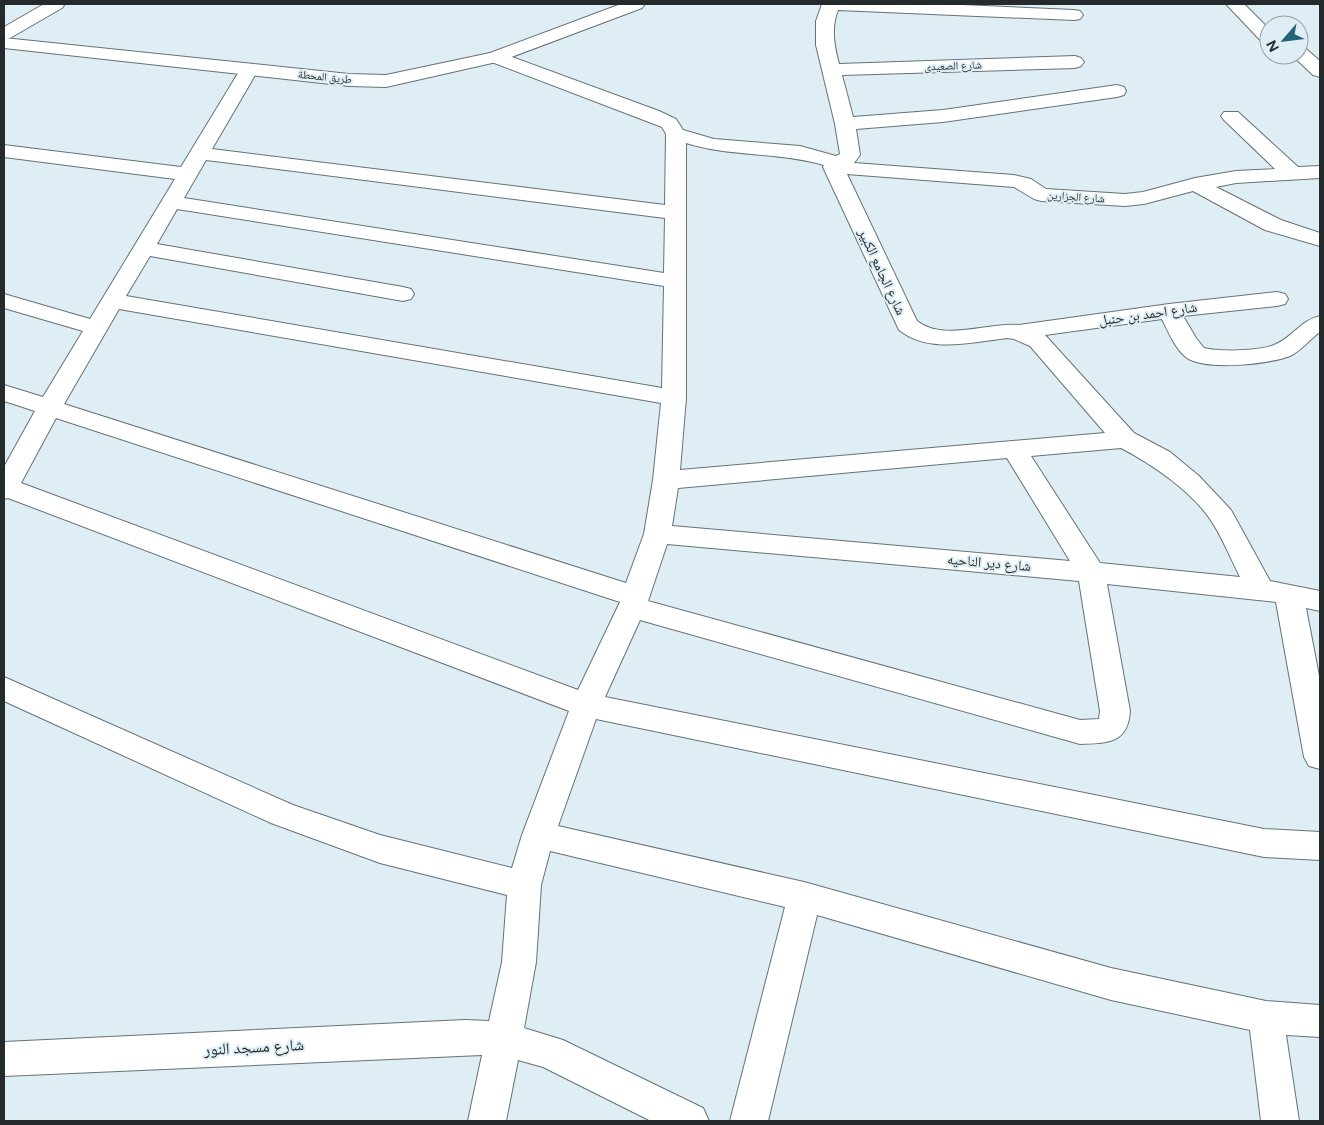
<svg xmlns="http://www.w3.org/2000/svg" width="1324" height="1125" font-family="Figtree,'Noto Naskh Arabic',sans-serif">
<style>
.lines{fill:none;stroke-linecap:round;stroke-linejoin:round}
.minor-casing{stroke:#657277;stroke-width:2}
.tertiary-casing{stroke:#657277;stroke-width:2}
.minor{fill:#fff;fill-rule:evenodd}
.tertiary{fill:#fff;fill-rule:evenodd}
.labels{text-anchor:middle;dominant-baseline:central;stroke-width:4;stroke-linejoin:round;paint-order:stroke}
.far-street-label{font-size:11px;fill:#252a2c;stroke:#dfeef4}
.street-label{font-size:14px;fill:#252a2c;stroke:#dfeef4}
.near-street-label{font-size:16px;fill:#252a2c;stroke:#dfeef4}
</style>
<rect width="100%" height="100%" fill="#dfeef4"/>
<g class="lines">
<!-- minor casing -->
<g class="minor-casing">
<path id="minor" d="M44 4H65L62 8 10 38 4 39V27Z
M822 4H940L1074 10 1080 11 1083 15 1080 19 1074 20 838 10C831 28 834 45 839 64L1075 56 1081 58 1084 62 1081 66 1075 68 842 75 853 117 943 110 1117 85 1124 87 1126 91 1124 95 1117 97 943 122 856 129 860 155 854 163 1014 175 1031 179 1046 189 1125 194 1143 192 1195 178 1236 171 1275 169 1224 120 1221 116 1224 112H1238L1298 167 1320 166V178L1236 183 1216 187 1281 220 1320 233V246L1265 230 1193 191 1144 204 1125 206 1041 201 1034 199 1014 187 847 174 917 321C944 342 987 322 1019 325L1169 304 1277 292 1285 294 1288 299 1285 304 1277 306 1183 316 1196 338 1204 348C1219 352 1260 351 1274 345 1292 338 1301 320 1320 316V332C1310 339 1301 351 1290 356 1269 364 1206 371 1187 358 1175 349 1168 331 1162 319L1045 335 1134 433 1170 452 1199 476 1231 510 1270 581 1320 591V611L1306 608 1320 681V769L1309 766 1304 757 1276 602 1107 584 1130 711C1128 744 1107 743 1080 744L640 620 605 697 1264 829 1320 832V860L1264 857 596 719 558 826 804 882 1111 968 1266 1001 1320 1005V1037L1286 1035 1299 1121H1261L1250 1030 1111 1000 817 915 768 1121H730L785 907 550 851 541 885 536 962 524 1028 563 1040 703 1108 709 1121H651L543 1067 518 1060 506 1121H468L482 1055 4 1076V1042L465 1020 489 1021 502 962 507 895 380 863 271 823 4 701V677L293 805 380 835 512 868 522 835 569 711 8 498 4 499V467L35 411 4 401V385L43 397 83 331 4 308V294L90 319 175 179 4 157V145L181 167 240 70 242 66H256L258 70 212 149 665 205 666 134 662 127 489 61 486 57 489 53H501L659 111 676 119 683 130 714 139 800 146 836 156 840 154 835 124 816 45V21ZM686 143C731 157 779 152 824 165L823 167 899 330C929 354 972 342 1007 338L1014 339 1030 346 1105 433 680 470 686 398ZM206 160 665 218 664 273 184 198ZM177 209 664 286 662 388 126 296 150 256 403 301 411 299 414 294 411 289 403 287 157 244ZM119 309 661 403 653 480 644 534 626 583 64 404ZM56 418 620 602 578 690 21 483ZM1121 448C1152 464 1193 492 1212 522 1223 539 1231 559 1240 577L1100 563 1031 456ZM1007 458 1070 561 672 526 678 488ZM667 544 1079 581 1100 711 1099 719 1080 720 648 601Z
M1226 4H1244L1269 29V44L1263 43Z
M1299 47 1305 48 1320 61V77L1313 75 1293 56 1299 55Z"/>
</g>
<!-- tertiary casing -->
<g class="tertiary-casing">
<path id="tertiary" d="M621 4H645L642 8 501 61 386 87 349 86 4 48V38L349 74 386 75 490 53Z"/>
</g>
<!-- minor -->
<use href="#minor" class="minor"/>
<!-- tertiary -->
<use href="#tertiary" class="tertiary"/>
</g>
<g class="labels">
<!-- far-street labels -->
<g class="far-street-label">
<text transform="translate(953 66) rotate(-2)">شارع الصعيدى</text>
<text transform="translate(325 77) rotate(6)">طريق المحطة</text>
<text transform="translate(1076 197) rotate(4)">شارع الجزارين</text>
</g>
<!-- street labels -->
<g class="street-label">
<text transform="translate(882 272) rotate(65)">شارع الجامع الكبير</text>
<text transform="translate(1148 314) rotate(-8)">شارع احمد بن حنبل</text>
<text transform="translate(989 563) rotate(5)">شارع دير الناحيه</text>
</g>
<!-- near-street labels -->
<g class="near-street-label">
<text transform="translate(254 1047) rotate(-3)">شارع مسجد النور</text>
</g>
</g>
<!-- border -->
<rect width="1324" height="1125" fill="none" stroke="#252a2c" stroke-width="10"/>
<!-- north arrow -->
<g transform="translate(1284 40) rotate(242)"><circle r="24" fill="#dfeef4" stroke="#95a0a4"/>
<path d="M0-4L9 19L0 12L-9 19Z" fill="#246379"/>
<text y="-8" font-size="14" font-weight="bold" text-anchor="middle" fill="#252a2c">N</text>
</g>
</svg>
